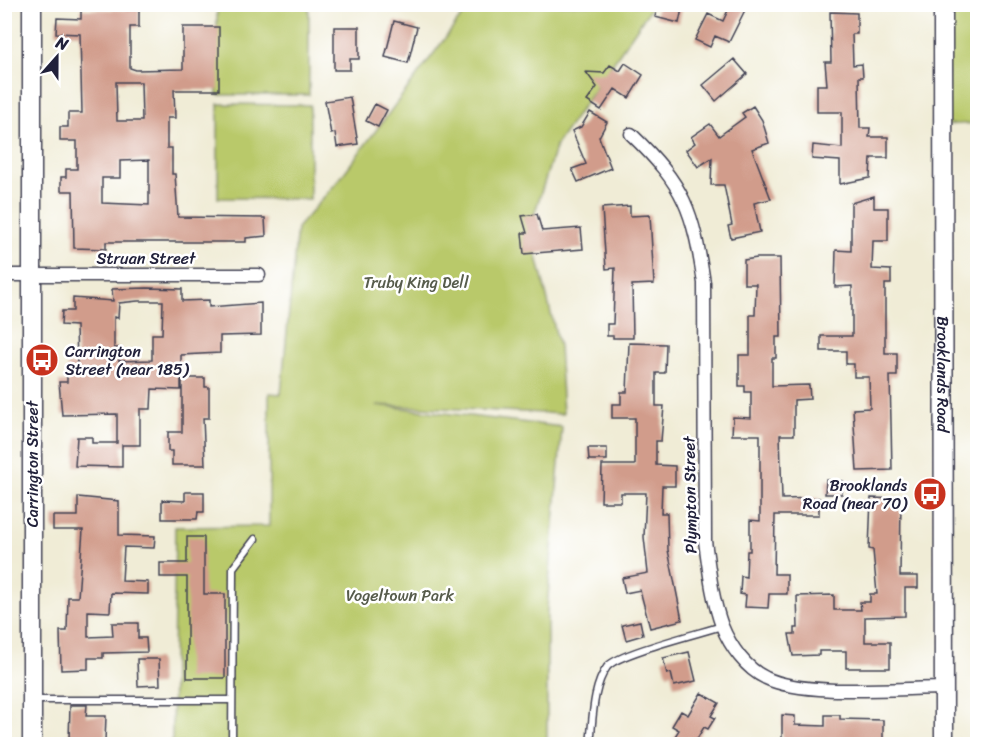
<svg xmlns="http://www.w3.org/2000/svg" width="982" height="749" font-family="Sriracha,sans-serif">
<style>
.green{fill:#b9c96b;stroke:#6e7653;stroke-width:1.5}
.building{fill:#d19c8b;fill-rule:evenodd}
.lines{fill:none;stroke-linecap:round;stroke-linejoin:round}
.lane-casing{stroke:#414052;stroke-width:9}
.street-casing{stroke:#414052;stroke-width:15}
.secondary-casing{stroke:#414052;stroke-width:21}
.lane{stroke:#fff;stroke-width:6}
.street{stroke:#fff;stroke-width:12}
.secondary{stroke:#fff;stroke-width:18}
.labels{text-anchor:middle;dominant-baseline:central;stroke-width:5;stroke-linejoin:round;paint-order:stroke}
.street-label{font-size:16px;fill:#22223b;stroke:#fff}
.park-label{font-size:16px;fill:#575c4c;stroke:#fff}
.poi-label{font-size:16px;fill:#22223b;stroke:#fff;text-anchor:start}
</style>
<rect width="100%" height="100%" fill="#fff"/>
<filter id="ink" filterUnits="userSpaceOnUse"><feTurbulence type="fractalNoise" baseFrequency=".0167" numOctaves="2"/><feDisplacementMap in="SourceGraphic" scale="12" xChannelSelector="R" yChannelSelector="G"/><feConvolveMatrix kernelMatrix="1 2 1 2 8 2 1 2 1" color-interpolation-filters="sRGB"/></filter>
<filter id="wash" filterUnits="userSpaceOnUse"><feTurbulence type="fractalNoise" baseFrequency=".008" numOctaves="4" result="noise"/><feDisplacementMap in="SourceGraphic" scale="24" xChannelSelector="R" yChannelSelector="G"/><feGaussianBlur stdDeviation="1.35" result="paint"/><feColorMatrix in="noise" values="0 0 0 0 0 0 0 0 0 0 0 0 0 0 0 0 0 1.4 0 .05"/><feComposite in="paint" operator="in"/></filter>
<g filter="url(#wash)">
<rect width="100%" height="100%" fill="#f0ecd6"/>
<!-- green -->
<path class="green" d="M217 5H309V95H217Z
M470 5H653L556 145 530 228 559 346 563 414 376 405 562 427 547 609V744H172L175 527 269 526V393L281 394 297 228 338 181Z
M942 5H977V123L941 125Z
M218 104 310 105V199L218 198Z"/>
<g id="blocks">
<!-- building -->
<path class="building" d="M127 4H139V27H130V68L136 70 183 69V27H219V90H174L175 118H167V148H172V174H175L178 217 265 218 266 236 246 238V242H106V249L74 248 73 191H61V177H66V169H77V141H60V127H68V113H82L80 34 56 33 57 18 81 19V9L127 10ZM116 82H141L142 121H117ZM149 160V205L102 203V178H120V161Z
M658 4H683L679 23 655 17Z
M731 4H748L729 42 715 36 710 47 695 40 708 14 723 21Z
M830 12 857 13V34H852L853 65 862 64 863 77H859L860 128H870L869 137H888V158H871L870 178 840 184V161L812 159 813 145 842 148V112H817V85H827L825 62H831Z
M394 21 417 27 408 63 385 57Z
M334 27H359V59H350V70H334Z
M734 59 747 74 716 101 703 85Z
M625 63 643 75 629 98 615 89 601 110 587 101 597 87 586 72 604 73 610 65 620 71Z
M350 97 358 144 337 147 335 133 331 134 325 101Z
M375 104 387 110 378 127 366 121Z
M753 106 762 120 769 143 752 149 771 199 754 203 760 232 731 238 728 226 732 225 724 185H711L712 158 698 167 686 150 695 143 691 137 710 124 719 136 745 117 742 113Z
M590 112 607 122 599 137 611 168 578 182 572 169 586 164 572 131 581 127Z
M874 196V208H888V241H873L872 269 891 270V284H885V353H897V376H890L892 470 857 471 853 409 870 408 869 377H854V364H846V351H821V336H852V286L835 287 836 250 851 251V203Z
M630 206V216L650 215 654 284 632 285 633 338H613V336H607V324H613L615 268 606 269 602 208Z
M537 214 542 231 581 228 583 249 524 254 522 233H527L522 216Z
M757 258H780L781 337H776V358H772V386L809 385 810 399 794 400V435H780L782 499 819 498V515H775L774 574H787V594H769L768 608 745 607 746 595 740 594 741 576 746 577 747 551H750V520L760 521V435H732L733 417 751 418V392H745V386H739V355H750V315H755L756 284H744V260Z
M148 288 182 289V301L209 300V307L261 303V335L220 336V353L181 355V390L152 389 151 409H140V445H122V467L75 466 77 437H92V443H117V414L62 415 59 382H67V365H77L76 326 61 325 62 311H73V298L113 301 112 289ZM138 301H163L162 334H152V360L119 361V348H114V317L118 318 119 303Z
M629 343 666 344 665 373H656V406H664L661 441H656V465L675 466V486H662L661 513H667L668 550 682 620 650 628 640 590 625 593 622 578 648 573 644 537 646 493H621V502H601L602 465H635V418H612V404H621V392H627Z
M182 378H205V387H209V418H203L205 465H172V451H168V432H182Z
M588 448H607V460H589Z
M826 480 843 481 842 494H825Z
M185 492H204V512H198L197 519H162V500L185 501Z
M78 497 119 501V535L155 536 154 548 124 547 122 581 148 582V594L111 593 110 612 88 611V637L113 636 112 623H138V638H146L147 652 103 653V658H88V669L61 670 60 631H67L68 597H78L83 530H53V516H78Z
M871 498 901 499 900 576H918V588H905V616L865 617V642H890V668H846V651H819V655L793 656 789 634H795V628H798L797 596 834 595V610H861L860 602H870V594H877L873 550 869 549Z
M187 537H204V594H225V678H187V577H160V563H187Z
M640 621 643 635 626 640 622 625Z
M689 652 696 681 674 686 671 673 667 674 663 658Z
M137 659H159L160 685 138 686Z
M701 693 719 703 711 716 715 718 708 729 704 727 694 744H670L679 730 672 726 681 711 688 715Z
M70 705H87L86 716H106L105 741 69 740Z
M782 715 795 716V725L825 726V715H840V719L883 720V744H782Z"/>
</g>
</g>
<g filter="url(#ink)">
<use href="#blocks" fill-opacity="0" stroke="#414052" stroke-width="1.5"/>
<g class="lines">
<!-- lane casing -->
<g class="lane-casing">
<path id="lane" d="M33 700H232
M232 744 233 568 255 539
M590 744C593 720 592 688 607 667 618 653 701 633 722 626"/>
</g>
<!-- street casing -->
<g class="street-casing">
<path id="street" d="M631 134C685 186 693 210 704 283L705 541C709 569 712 599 722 626 730 646 746 669 766 678 804 697 899 688 944 688
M4 275H259"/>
</g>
<!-- secondary casing -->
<g class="secondary-casing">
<g id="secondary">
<path d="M32 4V744"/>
<path id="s1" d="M943 4 944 744"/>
</g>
</g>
<!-- lane -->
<use href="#lane" class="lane"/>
<!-- street -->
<use href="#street" class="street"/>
<!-- secondary -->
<use href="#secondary" class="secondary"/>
</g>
</g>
<!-- icons -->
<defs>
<g id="bus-disc" transform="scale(1.725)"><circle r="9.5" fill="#c8321e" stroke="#fff"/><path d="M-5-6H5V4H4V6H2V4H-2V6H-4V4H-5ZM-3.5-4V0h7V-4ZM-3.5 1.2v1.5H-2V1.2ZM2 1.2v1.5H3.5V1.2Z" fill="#fff"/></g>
</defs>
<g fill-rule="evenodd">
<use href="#bus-disc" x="42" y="360"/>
<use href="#bus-disc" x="930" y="494"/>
</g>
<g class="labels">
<!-- street labels -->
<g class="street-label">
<text x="146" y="258">Struan Street</text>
<text stroke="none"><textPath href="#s1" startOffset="370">Brooklands Road</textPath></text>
<text transform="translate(32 464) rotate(-90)">Carrington Street</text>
<text transform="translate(690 495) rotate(-91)">Plympton Street</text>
</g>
<!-- park labels -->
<g class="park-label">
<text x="416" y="282">Truby King Dell</text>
<text x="400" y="595">Vogeltown Park</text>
</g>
<!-- poi labels -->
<g class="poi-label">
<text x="65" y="351">Carrington<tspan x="65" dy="18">Street (near 185)</tspan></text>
<text x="907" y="485" text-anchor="end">Brooklands<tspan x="907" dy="18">Road (near 70)</tspan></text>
</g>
</g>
<!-- margin -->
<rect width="982" height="749" fill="none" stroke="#fff" stroke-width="24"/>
<!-- north arrow -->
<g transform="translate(57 57) rotate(21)" stroke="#ffffff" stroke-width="4.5" paint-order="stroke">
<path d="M0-4.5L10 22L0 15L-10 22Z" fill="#22223b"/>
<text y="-9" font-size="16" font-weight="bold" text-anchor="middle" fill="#22223b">N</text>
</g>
</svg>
